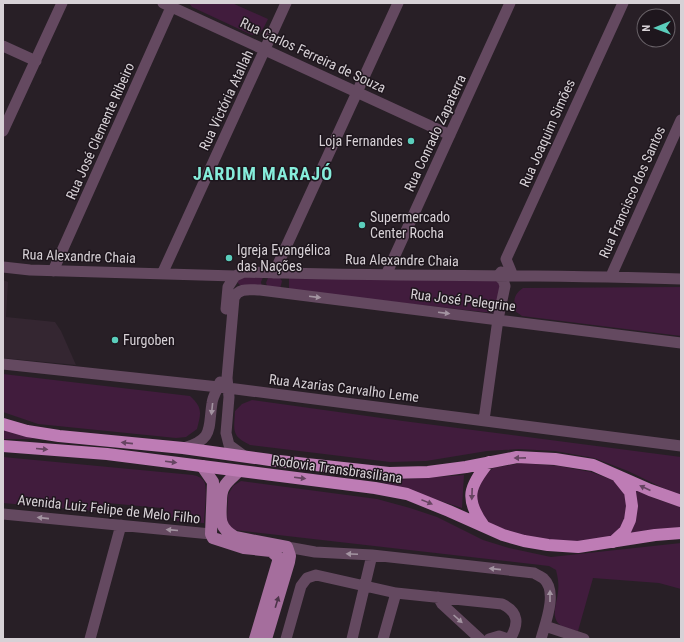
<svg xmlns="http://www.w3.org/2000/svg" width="684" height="642" font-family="'Roboto Condensed',sans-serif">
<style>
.built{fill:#342631}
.green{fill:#411c3d}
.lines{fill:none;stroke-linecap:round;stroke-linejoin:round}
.minor{stroke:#644960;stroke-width:11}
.major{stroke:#a56e9d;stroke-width:12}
.highway{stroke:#be7cb5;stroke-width:12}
.oneway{fill:#a394a1}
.oneway2{fill:#664461}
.oneway3{fill:#4d354a}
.poi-dot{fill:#5bcebc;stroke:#1e161d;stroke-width:1.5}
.labels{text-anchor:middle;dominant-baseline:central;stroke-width:3;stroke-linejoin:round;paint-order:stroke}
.street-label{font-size:14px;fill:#d7d1d6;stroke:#1e161d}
.poi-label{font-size:14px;fill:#d7d1d6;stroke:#1e161d;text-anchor:start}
.district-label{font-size:18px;font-weight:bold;letter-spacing:1px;fill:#86eddb;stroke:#1e161d}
</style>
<rect width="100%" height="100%" fill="#281f26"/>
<!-- built -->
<path class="built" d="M3 280 8 282 6 317 55 322 61 331 76 365 3 358Z"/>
<!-- green -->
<path class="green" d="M189 3H232L268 19C264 27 262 34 252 35L192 7Z
M264 275 261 282 262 288 242 287 238 283V278Z
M279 277 282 281 280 289 268 288 266 283 268 278Z
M289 278 495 281 499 282 500 287 495 312 492 313 289 290Z
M681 287V336L522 316 515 311C514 300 513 295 523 288Z
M3 374 190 396C203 408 201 413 197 429L186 437 176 438 38 424 3 412Z
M252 400 403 421 681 457V495L671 492 628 471 594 458 555 451 519 449 487 451 426 461 390 462 250 445C231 436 234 431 235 411L242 404Z
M3 428 34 439H3Z
M3 457 193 475C197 476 201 477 204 481 208 489 204 514 204 523L175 521 161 508 107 503 94 511 3 503Z
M522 463 559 466 591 472 618 482 626 491 629 510 623 528 614 536 590 542 565 543 521 536 490 524 478 508 476 492 481 479 493 468Z
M464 475 462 508 379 481Z
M241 481 377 499 410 508 437 517 483 540 509 548 551 557 681 543V589L659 583 593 578 578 631C572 630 564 629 560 625 550 616 557 603 558 592 559 584 558 578 556 570L549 566 235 530 230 526 227 520 228 495 233 486Z
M633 488 656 499 681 507V527L628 535Z"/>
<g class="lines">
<!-- minor -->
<path class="minor" d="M163 3 450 135
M3 46 36 61
M3 131 62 3
M3 267 30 270 235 276 244 272C390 277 535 274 681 279
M53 271 173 3
M274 273 398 3
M162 274 286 3
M386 275 510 3
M513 276 506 259 623 3
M611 276 681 120
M226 309 228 287 235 276
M3 364 228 388 681 446
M484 420 498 319 505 286 503 280 498 276 501 272
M184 448C214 439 208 429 212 403 213 395 218 389 220 382
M244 456 229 445 226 433 229 397 227 378 234 298C239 287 250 290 260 290L681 343
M3 514 211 534
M287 547 315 552 372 555 534 573C537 575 542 577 544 579 558 592 545 624 541 639
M438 597 442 604 480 639
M545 626 584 639
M90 639 121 525
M286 639 301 586 307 578 316 575 396 593 502 604C519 612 519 624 510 639
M352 639 372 555
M383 639 396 593
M489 639 499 636 508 639"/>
<!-- major -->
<path class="major" d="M202 466 213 482 211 534 213 538 244 548 271 551 279 558 255 639
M239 471C234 476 227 481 224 487 221 492 221 497 221 502 220 519 219 528 235 537L287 547
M266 639 289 562 290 556 287 547"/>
<!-- highway -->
<path class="highway" d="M3 424 27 431 59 436 183 448 270 460 389 473 428 472 466 467 517 457 555 459 593 465 650 490 681 501
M3 446 107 454 375 488 407 494 449 511 503 535 524 541 548 545 578 547 655 535 681 533
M484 526C464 499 469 486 489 462
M613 542 625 531 630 520 632 506 630 492 618 477"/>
</g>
<!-- one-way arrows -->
<defs><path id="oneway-solid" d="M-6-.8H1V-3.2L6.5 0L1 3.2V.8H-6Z"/></defs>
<g class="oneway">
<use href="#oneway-solid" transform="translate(315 297) rotate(7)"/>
<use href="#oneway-solid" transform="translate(444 313) rotate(7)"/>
<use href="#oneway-solid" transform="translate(212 409) rotate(96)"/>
<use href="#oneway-solid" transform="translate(43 518) rotate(-174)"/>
<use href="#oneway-solid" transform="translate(172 530) rotate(-175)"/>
<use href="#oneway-solid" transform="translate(352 554) rotate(-177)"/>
<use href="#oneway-solid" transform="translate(495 569) rotate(-174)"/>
<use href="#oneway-solid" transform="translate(550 596) rotate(-90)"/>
<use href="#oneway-solid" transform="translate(458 619) rotate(42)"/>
</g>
<g class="oneway2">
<use href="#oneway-solid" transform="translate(127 443) rotate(-174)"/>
<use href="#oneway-solid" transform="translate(42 449) rotate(5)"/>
<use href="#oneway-solid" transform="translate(520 458) rotate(179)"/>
<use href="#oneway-solid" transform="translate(171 462) rotate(7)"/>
<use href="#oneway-solid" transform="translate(300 478) rotate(7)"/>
<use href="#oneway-solid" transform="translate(645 488) rotate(-155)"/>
<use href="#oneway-solid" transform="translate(472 494) rotate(92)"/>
<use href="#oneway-solid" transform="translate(427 502) rotate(22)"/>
</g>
<use class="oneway3" href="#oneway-solid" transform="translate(277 602) rotate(-73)"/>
<!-- markers -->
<g class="poi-dot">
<circle cx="411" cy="141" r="4"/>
<circle cx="362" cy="225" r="4"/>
<circle cx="229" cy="258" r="4"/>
<circle cx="115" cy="340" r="4"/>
</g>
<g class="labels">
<!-- street labels -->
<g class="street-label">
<text transform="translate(313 55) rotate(25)">Rua Carlos Ferreira de Souza</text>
<text transform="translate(226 100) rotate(-65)">Rua Victória Atallah</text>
<text transform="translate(100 131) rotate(-66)">Rua José Clemente Ribeiro</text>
<text transform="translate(435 133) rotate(-65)">Rua Conrado Zapaterra</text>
<text transform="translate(547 133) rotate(-66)">Rua Joaquim Simões</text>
<text transform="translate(632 192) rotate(-66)">Rua Francisco dos Santos</text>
<text transform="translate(79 256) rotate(2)">Rua Alexandre Chaia</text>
<text transform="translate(402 260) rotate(1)">Rua Alexandre Chaia</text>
<text transform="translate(463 300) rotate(7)">Rua José Pelegrine</text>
<text transform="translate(344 388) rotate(7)">Rua Azarias Carvalho Leme</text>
<text transform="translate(337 469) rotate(8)">Rodovia Transbrasiliana</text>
<text transform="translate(109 509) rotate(6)">Avenida Luiz Felipe de Melo Filho</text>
</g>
<!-- poi labels -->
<g class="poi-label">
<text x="403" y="141" text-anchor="end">Loja Fernandes</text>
<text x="370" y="217">Supermercado<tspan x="370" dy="16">Center Rocha</tspan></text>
<text x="237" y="250">Igreja Evangélica<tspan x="237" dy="16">das Nações</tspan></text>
<text x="123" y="340">Furgoben</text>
</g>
<!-- district labels -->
<g class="district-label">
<text x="263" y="173">JARDIM MARAJÓ</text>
</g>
</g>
<!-- border -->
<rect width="684" height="642" fill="none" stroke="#d7d1d6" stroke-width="8"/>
<!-- north arrow -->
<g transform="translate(656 28) rotate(269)"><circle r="19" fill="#1e161d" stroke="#686167"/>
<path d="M0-3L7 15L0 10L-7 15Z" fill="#5bcebc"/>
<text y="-6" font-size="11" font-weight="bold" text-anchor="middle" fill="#d7d1d6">N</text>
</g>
</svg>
